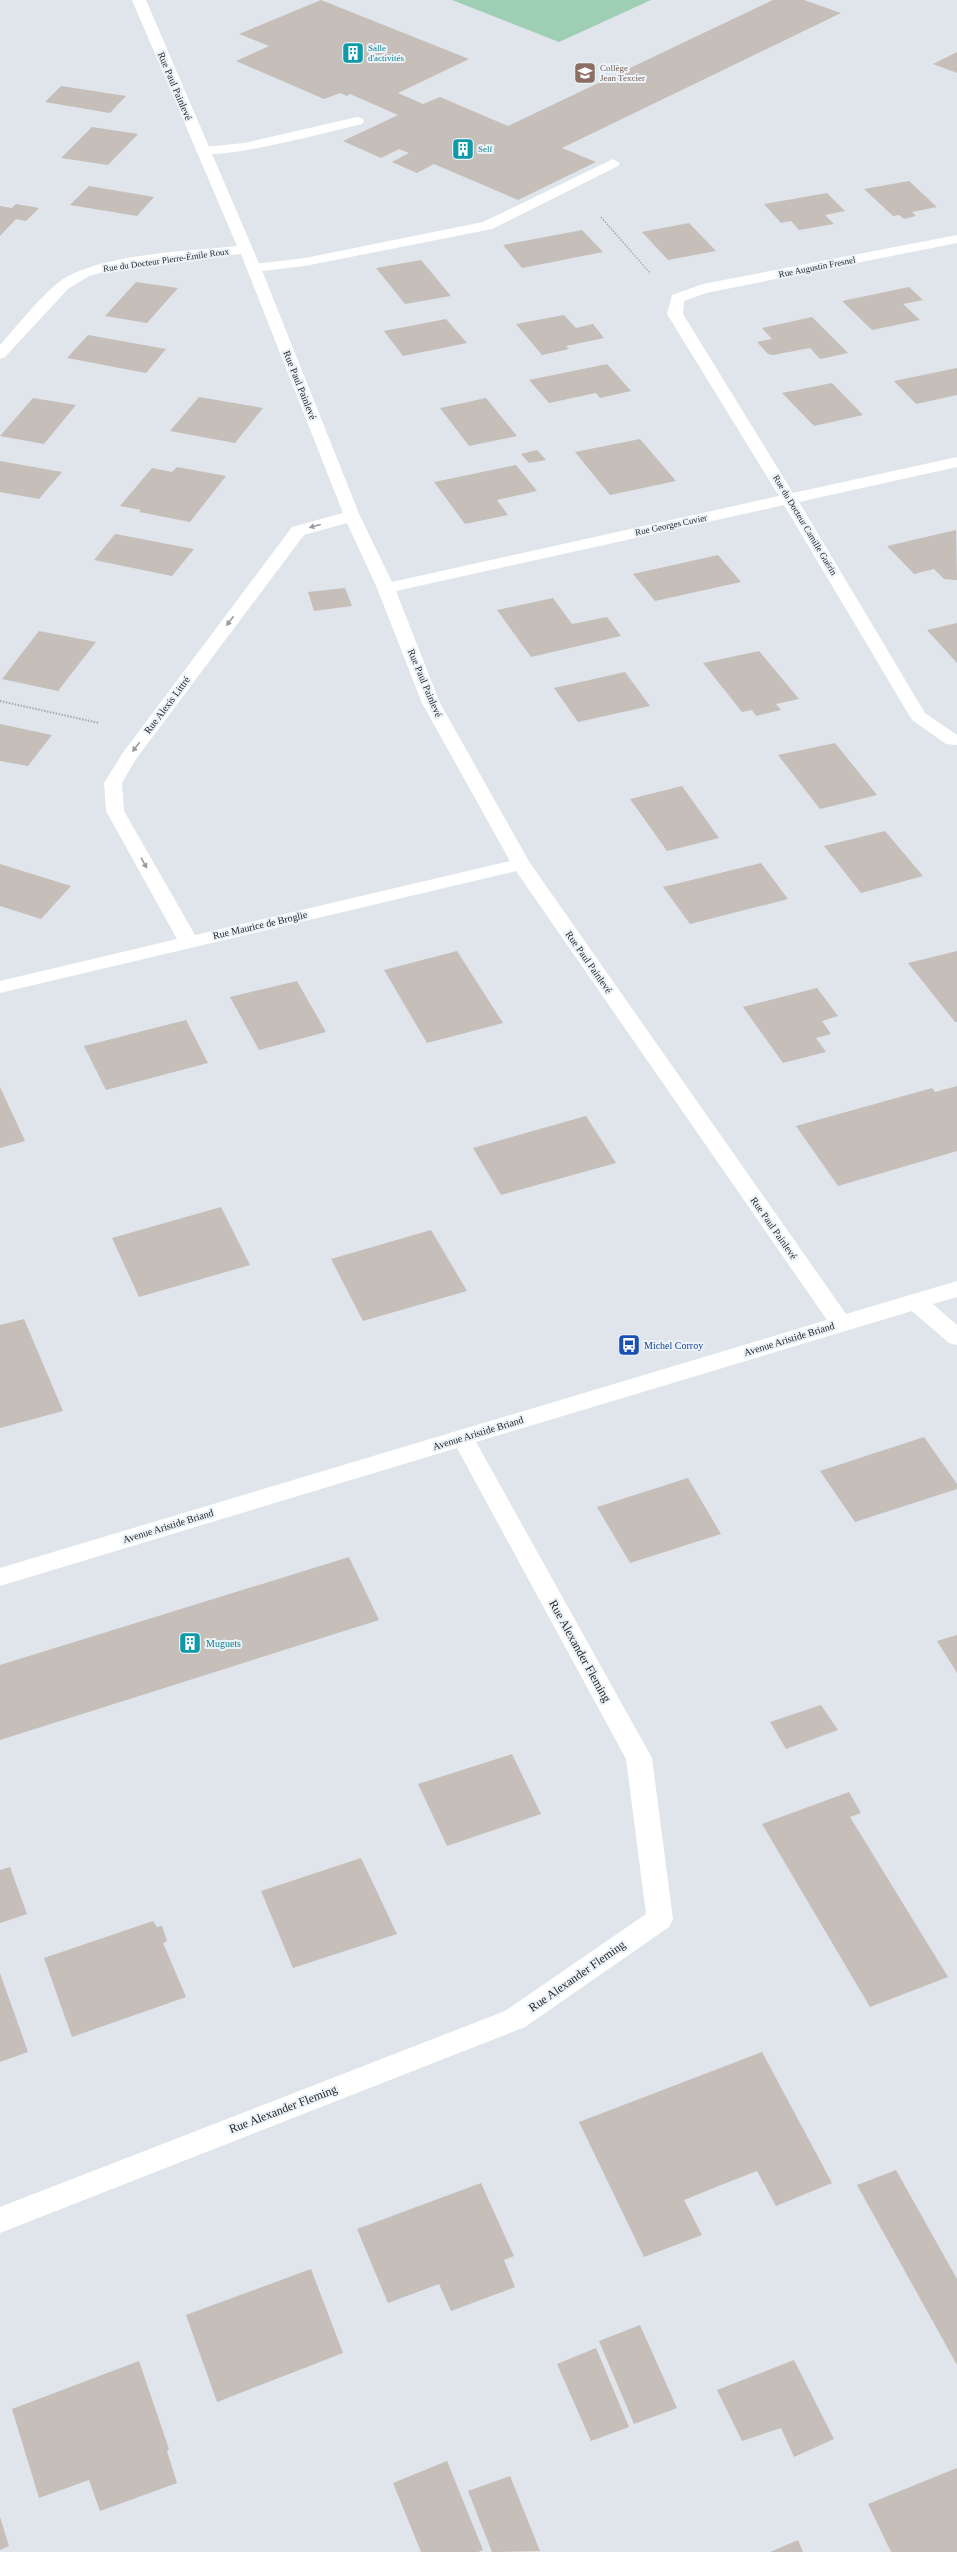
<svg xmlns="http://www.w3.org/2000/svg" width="957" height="2552" font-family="'Times New Roman',serif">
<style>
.green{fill:#9eceb3}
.building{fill:#c6beb9}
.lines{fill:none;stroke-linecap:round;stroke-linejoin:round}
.path-far1{stroke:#a5aaaf;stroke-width:1.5;stroke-dasharray:1.5 1.5;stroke-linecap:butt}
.path{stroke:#a5aaaf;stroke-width:2;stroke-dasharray:1.5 1.5;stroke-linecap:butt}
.service{fill:#fff;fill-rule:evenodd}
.minor{fill:#fff;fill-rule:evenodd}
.oneway{fill:#9a9b9c}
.labels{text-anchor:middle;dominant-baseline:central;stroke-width:4;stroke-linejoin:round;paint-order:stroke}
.far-culture-label{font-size:9px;fill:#0d838f;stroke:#ecf3f8;text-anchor:start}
.far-education-label{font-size:9px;fill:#785e54;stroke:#ecf3f8;text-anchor:start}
.far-street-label{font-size:9px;fill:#1e2123;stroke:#ecf3f8}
.street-label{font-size:10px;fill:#1e2123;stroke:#ecf3f8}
.transit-label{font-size:10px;fill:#164399;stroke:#ecf3f8;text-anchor:start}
.culture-label{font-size:10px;fill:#0d838f;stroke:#ecf3f8;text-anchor:start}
.near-street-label{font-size:12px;fill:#1e2123;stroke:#ecf3f8}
</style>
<rect width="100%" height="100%" fill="#dfe5eb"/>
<!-- green -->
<path class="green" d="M452 0H651L559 42Z"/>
<!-- building -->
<path class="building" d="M321 0 469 59 398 93 423 104 440 97 508 126 773 0H804L841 13 562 148 596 162 518 200 434 164 417 173 392 162 409 153 399 149 381 158 343 141 398 115 350 94 347 96 340 93 324 99 236 61 269 46 239 34Z
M957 52V73L933 64Z
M61 86 126 96 110 113 45 102Z
M92 127 138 134 108 165 61 158Z
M909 181 937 207 912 212 916 216 904 219 899 215 893 216 864 189Z
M89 186 154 197 137 216 70 205Z
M827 193 845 211 825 215 834 224 799 230 791 221 781 223 764 204Z
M16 204 39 208 26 221 16 219 0 236V206L12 208Z
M689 223 716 251 668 260 642 232Z
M582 230 603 252 522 268 503 245Z
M421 260 451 296 405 304 376 268Z
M136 282 178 288 147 323 105 316Z
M909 287 923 300 903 304 920 320 872 330 842 301Z
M564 315 576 328 593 324 604 338 566 346 569 349 542 355 516 324Z
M812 317 848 353 820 359 810 348 773 355 768 354 757 342 772 339 762 328Z
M446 319 467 343 403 356 384 331Z
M88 335 166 349 146 373 67 358Z
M607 364 631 391 600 398 596 393 549 403 529 380Z
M957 368V395L916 404 894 381Z
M832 383 863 415 814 426 782 393Z
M199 397 263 408 235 443 170 431Z
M33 398 76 405 44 444 0 436Z
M486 398 517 436 469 446 440 408Z
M640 439 676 481 610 495 575 452Z
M537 450 546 460 529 463 521 454Z
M0 461 62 472 39 499 0 492Z
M516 465 537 491 497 500 508 515 465 524 434 482Z
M177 467 226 476 190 522 139 512 141 510 120 506 152 468 172 472Z
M956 530 957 580H955L944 579 934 569 914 574 887 546Z
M115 534 194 549 172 576 94 560Z
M718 555 741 582 655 601 633 574Z
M345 588 352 606 314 611 308 592Z
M553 598 572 624 607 617 621 636 531 657 497 610Z
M957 623V663L927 630Z
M39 631 96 642 58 691 2 679Z
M759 651 799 699 776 704 781 710 756 716 752 710 742 712 703 663Z
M625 672 650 706 578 722 554 688Z
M0 724 52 735 28 766 0 761Z
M835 743 877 795 820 809 778 755Z
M682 786 719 838 667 851 630 799Z
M885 831 923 876 861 893 824 846Z
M761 863 788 899 690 924 663 887Z
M0 864 71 886 41 919 0 906Z
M457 951 503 1023 427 1043 384 970Z
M957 951V1022H955L908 963Z
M297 981 326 1032 259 1050 230 997Z
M817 988 838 1016 822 1021 831 1034 816 1038 826 1052 783 1063 743 1007Z
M186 1020 208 1063 106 1090 84 1046Z
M957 1086V1151L838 1186 796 1126 932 1088 935 1092Z
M0 1087 25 1141 0 1148Z
M586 1116 616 1163 501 1195 473 1148Z
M221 1207 250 1265 139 1297 112 1238Z
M431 1230 467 1291 363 1321 331 1259Z
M24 1319 63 1411 0 1428V1325Z
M924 1437 957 1484V1489L855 1522 820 1471Z
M688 1478 721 1534 630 1563 597 1507Z
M349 1557 379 1620 0 1740V1665Z
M957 1635V1673L937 1641Z
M821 1705 838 1730 786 1749 770 1722Z
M512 1754 541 1814 447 1846 418 1784Z
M849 1792 861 1813 850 1817 948 1977 870 2007 762 1824Z
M361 1858 397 1934 293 1968 261 1891Z
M10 1867 27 1914 0 1923V1870Z
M153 1921 157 1927 162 1926 167 1941 163 1943 186 1997 72 2037 44 1958Z
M0 1973 28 2052 0 2062Z
M762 2052 832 2183 776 2206 757 2171 721 2185 684 2200 702 2235 644 2257 579 2122Z
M896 2170 957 2279V2365L857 2185Z
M481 2183 514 2256 504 2260 515 2287 451 2311 439 2284 388 2303 357 2229Z
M311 2269 343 2353 217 2402 186 2315Z
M640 2325 677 2408 634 2424 599 2341Z
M596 2348 629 2427 591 2441 557 2364Z
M794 2360 834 2439 794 2457 781 2428 742 2441 717 2390Z
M139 2361 169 2449 167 2451 177 2483 100 2511 89 2480 39 2498 12 2409Z
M447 2461 483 2550 478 2552H421L393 2483Z
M957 2468V2552H891L868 2504Z
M510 2476 540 2551 492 2552 468 2491Z
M0 2517 9 2546 0 2550Z
M798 2540 803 2552H770Z"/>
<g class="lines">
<!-- path-far1 -->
<path class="path-far1" d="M601 217 650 273"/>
<!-- path -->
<path class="path" d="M0 701 99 723"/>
<!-- service -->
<path class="service" d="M357 117 362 118 364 121 362 124C340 129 206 165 196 151L203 147 244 143Z
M613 159 620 163 618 166 492 229 305 266 254 272 247 268 254 264 305 258 483 222Z"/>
<!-- minor -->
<path class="minor" d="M132 0H146L261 268 360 516 392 582 779 496 667 314 672 295 703 284 957 235V243L706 293 684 301 683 314 793 493 957 457V467L799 502 925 713 957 735V745L946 744 912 720 784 505 396 591 440 703 530 863 846 1314 957 1281V1297L933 1304 957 1325V1345L949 1343 912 1311 476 1442 652 1758 673 1919 669 1927 525 2027 0 2233V2207L505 2011 646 1914 626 1759 457 1448 0 1586V1568L827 1320 516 871 0 993V981L177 939 106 811 104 783 122 754 292 527 343 513 241 254 114 269 89 276 68 289 5 357 0 359V345C16 327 41 296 59 282 97 254 188 251 237 246ZM347 523 377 588 422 703 510 861 195 935 124 811 122 783 136 759 304 535Z"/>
</g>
<!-- one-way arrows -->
<defs><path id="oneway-solid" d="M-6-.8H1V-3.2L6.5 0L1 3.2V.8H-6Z"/></defs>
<g class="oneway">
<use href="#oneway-solid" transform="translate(315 526) rotate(165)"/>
<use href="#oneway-solid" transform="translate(230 621) rotate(127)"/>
<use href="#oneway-solid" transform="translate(136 747) rotate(127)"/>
<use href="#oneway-solid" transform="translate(144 863) rotate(61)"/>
</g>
<!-- icons -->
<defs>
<g id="building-square" transform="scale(1.15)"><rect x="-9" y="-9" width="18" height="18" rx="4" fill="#0f9aa8" stroke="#ecf3f8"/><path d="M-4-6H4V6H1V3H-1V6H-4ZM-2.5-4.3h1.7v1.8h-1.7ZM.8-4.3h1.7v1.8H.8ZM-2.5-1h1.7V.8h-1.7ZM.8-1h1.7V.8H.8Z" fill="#fff"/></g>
<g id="school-square" transform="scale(1.15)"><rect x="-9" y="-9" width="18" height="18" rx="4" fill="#8d6e63" stroke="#ecf3f8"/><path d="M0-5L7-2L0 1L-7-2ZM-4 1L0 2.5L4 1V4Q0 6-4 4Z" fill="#fff"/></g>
<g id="bus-square" transform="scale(1.15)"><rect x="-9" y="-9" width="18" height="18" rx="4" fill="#1a4fb4" stroke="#ecf3f8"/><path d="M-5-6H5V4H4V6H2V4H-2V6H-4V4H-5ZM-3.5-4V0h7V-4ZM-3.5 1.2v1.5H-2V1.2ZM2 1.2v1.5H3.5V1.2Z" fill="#fff"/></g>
</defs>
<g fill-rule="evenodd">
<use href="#building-square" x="353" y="53"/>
<use href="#school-square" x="585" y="73"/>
<use href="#building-square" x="463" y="149"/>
<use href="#bus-square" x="629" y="1345"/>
<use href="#building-square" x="190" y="1643"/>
</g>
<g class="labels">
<!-- far-culture labels -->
<g class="far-culture-label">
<text x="368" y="48">Salle<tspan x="368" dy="10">d'activités</tspan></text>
<text x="478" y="149">Self</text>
</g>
<!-- far-education labels -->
<g class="far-education-label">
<text x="600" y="68">Collège<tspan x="600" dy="10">Jean Texcier</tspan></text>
</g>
<!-- far-street labels -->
<g class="far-street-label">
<text transform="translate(166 260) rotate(-8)">Rue du Docteur Pierre-Émile Roux</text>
<text transform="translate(817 267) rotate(-11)">Rue Augustin Fresnel</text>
<text transform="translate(671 525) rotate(-12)">Rue Georges Cuvier</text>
<text transform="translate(805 525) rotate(59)">Rue du Docteur Camille Guérin</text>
</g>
<!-- street labels -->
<g class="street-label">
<text transform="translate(175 86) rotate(67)">Rue Paul Painlevé</text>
<text transform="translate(300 385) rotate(68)">Rue Paul Painlevé</text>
<text transform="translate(425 683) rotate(67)">Rue Paul Painlevé</text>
<text transform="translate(167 705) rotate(-53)">Rue Alexis Littré</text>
<text transform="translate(260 925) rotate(-13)">Rue Maurice de Broglie</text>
<text transform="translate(589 962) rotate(55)">Rue Paul Painlevé</text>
<text transform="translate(774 1228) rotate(55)">Rue Paul Painlevé</text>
<text transform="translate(789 1339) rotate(-17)">Avenue Aristide Briand</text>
<text transform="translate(478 1433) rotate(-17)">Avenue Aristide Briand</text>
<text transform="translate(168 1526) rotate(-17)">Avenue Aristide Briand</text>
</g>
<!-- transit labels -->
<g class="transit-label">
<text x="644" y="1345">Michel Corroy</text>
</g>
<!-- culture labels -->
<g class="culture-label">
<text x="206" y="1643">Muguets</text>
</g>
<!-- near-street labels -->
<g class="near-street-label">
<text transform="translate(580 1651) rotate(61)">Rue Alexander Fleming</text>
<text transform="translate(577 1976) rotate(-35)">Rue Alexander Fleming</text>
<text transform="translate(283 2109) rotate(-21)">Rue Alexander Fleming</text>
</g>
</g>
</svg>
